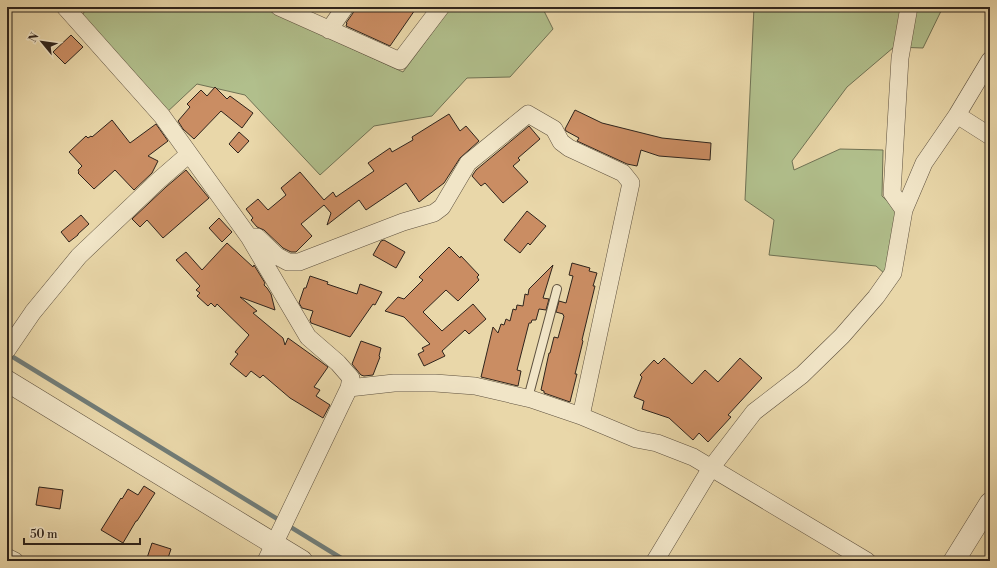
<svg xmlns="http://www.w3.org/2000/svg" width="997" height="568" font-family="'Libre Bodoni',serif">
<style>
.green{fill:#b1bf8c;stroke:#707254}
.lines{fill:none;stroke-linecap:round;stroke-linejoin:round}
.stream{stroke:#717c77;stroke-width:4.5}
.building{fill:#ca8d63;stroke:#2f241c}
.service-casing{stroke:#5e513f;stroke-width:10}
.minor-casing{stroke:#5e513f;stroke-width:18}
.tertiary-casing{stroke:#5e513f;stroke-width:22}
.service{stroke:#f1e5c7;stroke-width:8}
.minor{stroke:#f1e5c7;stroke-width:17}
.tertiary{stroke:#f1e5c7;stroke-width:21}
</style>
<rect width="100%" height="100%" fill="#e9d7a9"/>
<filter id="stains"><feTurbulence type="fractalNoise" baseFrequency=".005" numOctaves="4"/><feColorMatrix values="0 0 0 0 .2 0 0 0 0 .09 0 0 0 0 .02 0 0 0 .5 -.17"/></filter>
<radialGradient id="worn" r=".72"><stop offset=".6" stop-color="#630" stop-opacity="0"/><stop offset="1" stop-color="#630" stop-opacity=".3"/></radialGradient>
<!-- green -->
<path class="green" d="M87 7H261L403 72 451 7H542L553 29 510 77 467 78 432 116 374 126 320 175 245 95 197 84 165 114 79 21Z
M754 7H943L923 48 894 47 847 87 792 161 794 170 840 149 883 150 882 196 898 211 885 274 876 266 769 255 774 220 745 200Z"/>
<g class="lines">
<!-- stream -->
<path class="stream" d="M8 354 346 561"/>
</g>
<!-- building -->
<path class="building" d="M355 7H417L390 46 346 26 347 23H346L353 13Z
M71 35 83 47 65 64 53 52Z
M215 87 227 99 230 96 253 113 242 128 221 111 194 139 183 129 178 121 190 107 187 104 201 90 207 96Z
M575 110 602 123 662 138 711 143 710 160 659 156 641 150 637 166 627 164 577 141 579 138 566 131 565 129Z
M449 114 460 131 466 126 479 141 460 158 444 183 419 202 406 183 366 210 359 200 327 225 331 213 324 205 301 224 312 236 296 252H291L283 248 264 230 257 227 251 220 253 218 246 209 258 199 268 210 286 195 281 188 300 172 324 200 333 192 336 197 374 171 368 163 390 148 392 152 413 140 412 137Z
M112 120 130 143 156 124 168 141 148 156 158 161 152 173 134 190 115 170 94 189 78 173 79 172 78 170 82 166 69 152 86 136 88 138 91 136 92 137Z
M529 126 540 139 518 158 520 160 513 166 528 182 503 203 485 183 481 186 472 176 476 170Z
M239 132 249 141 238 153 229 144Z
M186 170 209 198 163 238 147 220 140 227 132 219 166 187Z
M527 211 546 226 530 245 528 243 520 253 504 240Z
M81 215 89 224 78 234V235L69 242 61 232Z
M219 218 232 232 222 242 209 228Z
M384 240 405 252 396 268 373 255 381 241Z
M227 243 253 267 254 265 265 283 264 285 267 288 271 294 275 310 240 297 257 311 253 313 283 338 285 345 288 338 320 361 328 367 314 387 320 390 316 396 330 405 323 418 290 398 263 375 260 378 251 371 246 377 230 364 238 354 235 352 249 335 217 304 215 307 211 303 208 306 197 296 200 293 196 290 200 286 176 260 186 252 202 270Z
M449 247 460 258 461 256 479 275 477 277 479 280 458 301 446 290 423 312 442 331 473 304 486 319 469 334 465 330 442 351 445 356 424 366 418 354 424 351 422 348 430 344 404 317 385 311 398 297 404 299 423 280 419 277Z
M572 263 590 268 589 271 597 273 593 286H595L582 340 583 341 575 374H577L570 402 544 393V391L541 390 549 353H550L554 337 558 338 564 316 563 315V314L556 312 559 301 566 303 573 276 569 275Z
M553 265 543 298 549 299 546 310 539 309 536 320H532L531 323H529L517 370 521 371 518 386 481 377 493 327 498 333 501 324 504 325 506 319 510 321 513 309 516 310 517 305 523 306 525 294 528 295 529 289Z
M310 276 328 282 327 284 357 294 360 284 382 292 375 305 373 304 350 337 311 323 310 320 313 311 302 308 299 303 304 288H306Z
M361 341 381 348 379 356 380 357 373 375 364 376 361 375 352 364Z
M664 358 692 384 705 370 718 382 740 358 762 378 728 415 731 417 708 442 699 433 693 440 669 418 642 409 644 401 634 397 642 377 640 375 654 360 658 364Z
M144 486 155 493 137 521H136L123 543 101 530 121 498 122 499 128 489 138 495Z
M39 487 63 490 60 509 36 505Z
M152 543 171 549 167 561H146Z"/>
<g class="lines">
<!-- service casing -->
<g class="service-casing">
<path id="service" d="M528 398 557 289"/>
</g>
<!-- minor casing -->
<g class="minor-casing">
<path id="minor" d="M65 7 162 116 249 237 308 337 338 363 351 378 349 388 266 561
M279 7 400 61 441 7
M329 30 345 7
M957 115 990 136
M904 210 892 193 900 58 909 7
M249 237H257L277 256 288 262H299L403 222 434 213 442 207 468 163 528 114 554 129 561 142 569 148 623 173 631 183 581 416
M7 350 33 312 79 256 159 180 189 154
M349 388 394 383H435L475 386 531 399 581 416 636 439 657 443 693 457 867 561
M7 557 15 561
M655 561 711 468 754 412 802 375 842 336 876 297 893 273 904 210 924 163 957 115 990 60"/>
</g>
<!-- tertiary casing -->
<g class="tertiary-casing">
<path id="tertiary" d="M7 381 302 561
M954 561 990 503"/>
</g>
<!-- service -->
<use href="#service" class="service"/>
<!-- minor -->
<use href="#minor" class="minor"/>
<!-- tertiary -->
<use href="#tertiary" class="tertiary"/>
</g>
<!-- margin -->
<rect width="997" height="568" fill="none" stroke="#e9d7a9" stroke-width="24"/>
<rect x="8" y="8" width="981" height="552" fill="none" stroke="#2f241c" stroke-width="2"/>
<rect x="12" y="12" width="973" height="544" fill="none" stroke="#2f241c"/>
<!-- north arrow -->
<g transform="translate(42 42) rotate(299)" stroke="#f1e5c7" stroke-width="3" paint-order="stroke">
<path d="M0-3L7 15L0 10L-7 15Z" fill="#2f241c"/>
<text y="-6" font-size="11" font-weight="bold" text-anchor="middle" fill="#2f241c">N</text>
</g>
<!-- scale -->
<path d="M24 538v6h116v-6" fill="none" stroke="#2f241c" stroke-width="2"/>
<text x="30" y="538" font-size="12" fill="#2f241c" stroke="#f1e5c7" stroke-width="3" paint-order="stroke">50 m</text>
<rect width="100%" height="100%" filter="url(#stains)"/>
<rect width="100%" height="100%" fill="url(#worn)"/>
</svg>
